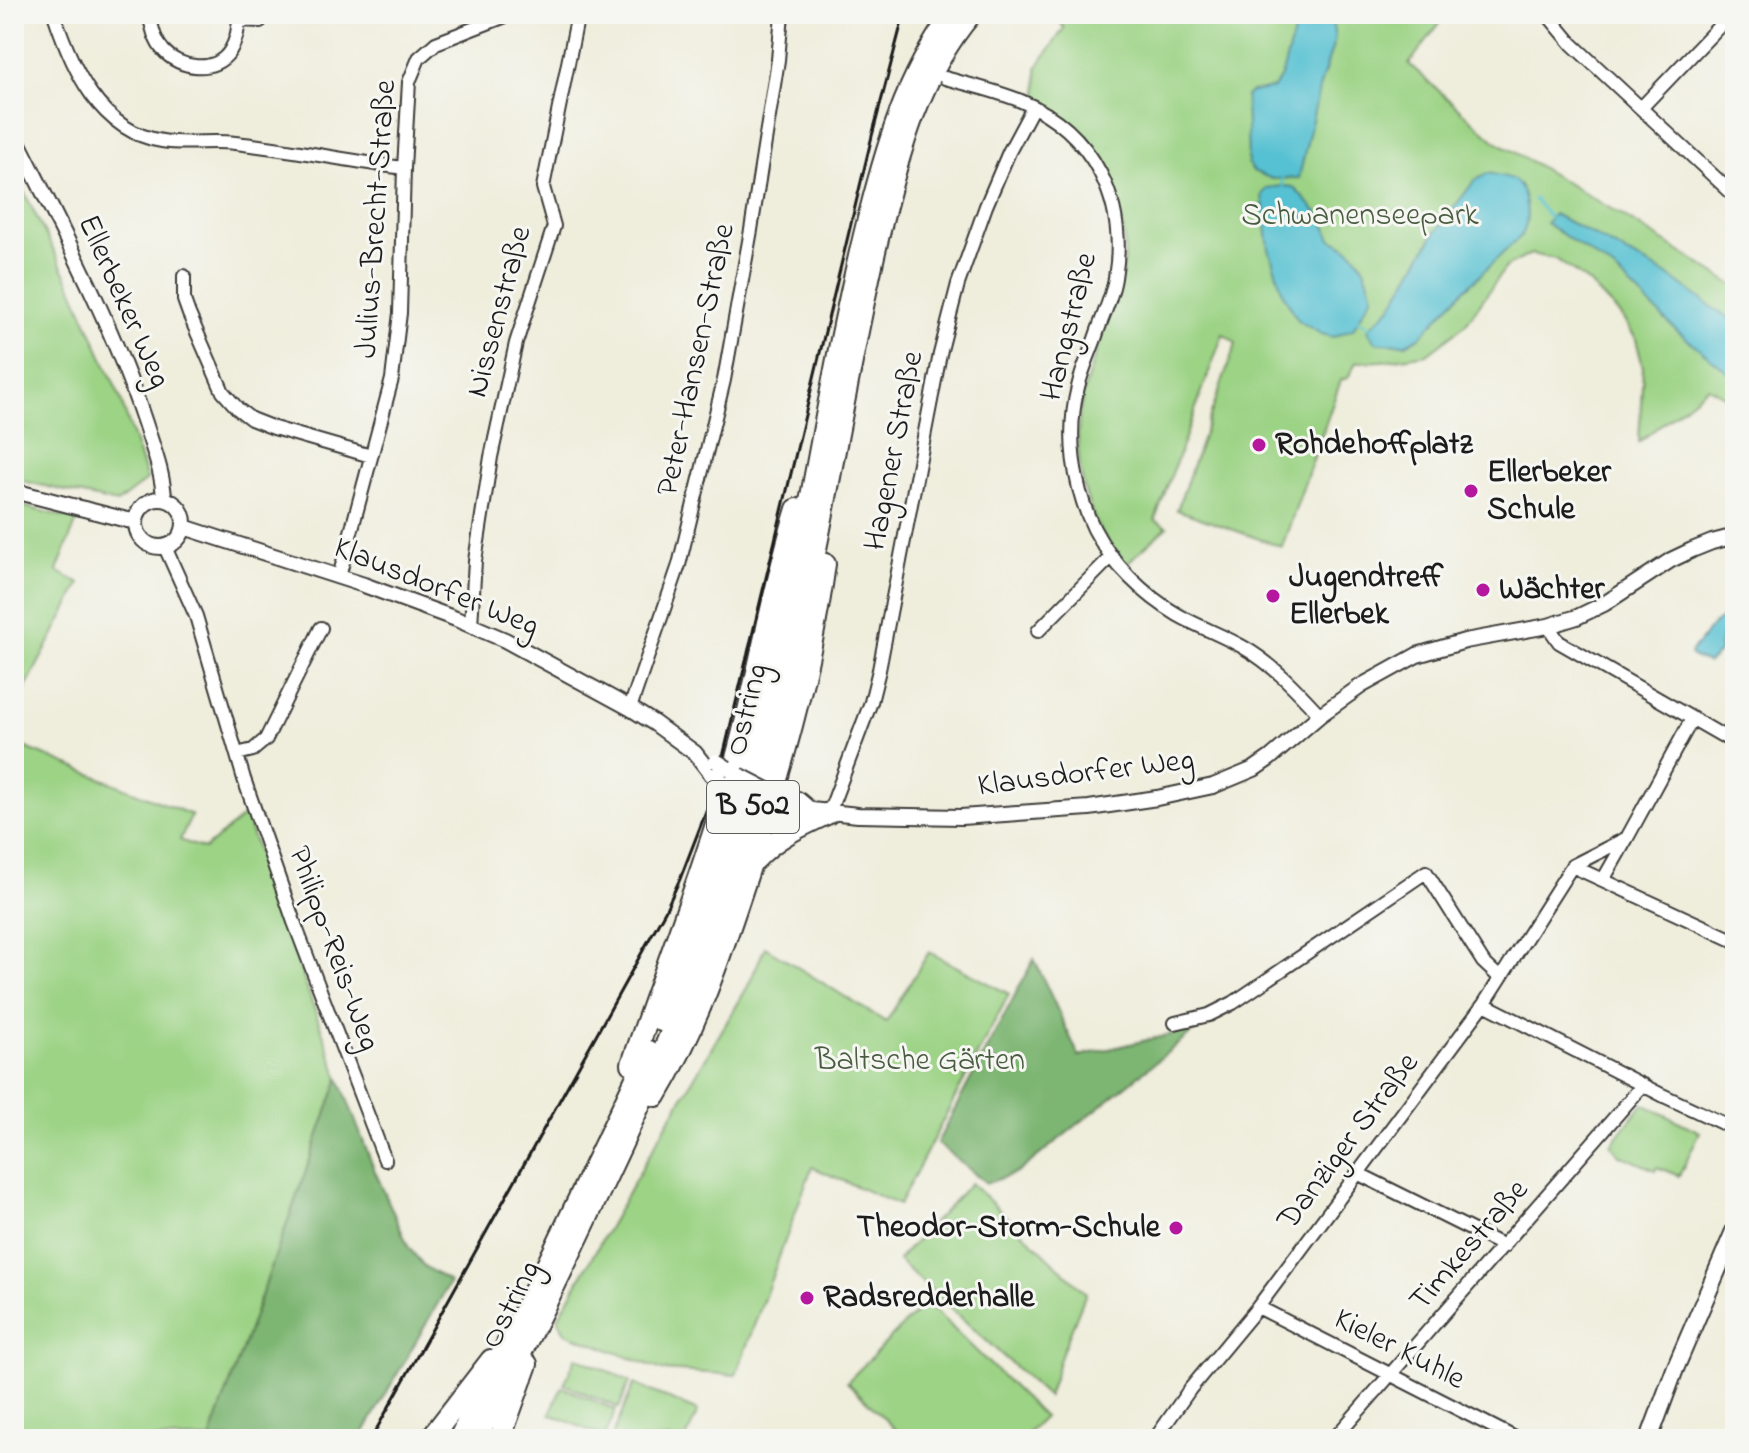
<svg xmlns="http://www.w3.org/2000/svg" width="1749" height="1453" font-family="'Indie Flower',sans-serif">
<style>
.green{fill:#9cd385;stroke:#5c7850;stroke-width:2}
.forest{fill:#7db572;stroke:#4c6847;stroke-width:2}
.water{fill:#56c1d2;stroke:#396e77;stroke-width:2}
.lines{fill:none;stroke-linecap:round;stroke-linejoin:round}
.stream{stroke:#56c1d2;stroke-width:3}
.minor-casing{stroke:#3c3b39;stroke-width:16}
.tertiary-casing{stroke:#3c3b39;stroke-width:18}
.secondary-casing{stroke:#3c3b39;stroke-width:20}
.trunk-casing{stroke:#3c3b39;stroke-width:24}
.minor{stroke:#fff;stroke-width:12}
.tertiary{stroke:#fff;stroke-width:14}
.secondary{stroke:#fff;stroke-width:16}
.trunk{stroke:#fff;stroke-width:20}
.rail{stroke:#1c1c1c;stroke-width:3}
.tertiary-bridge-casing{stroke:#3c3b39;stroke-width:18;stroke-linecap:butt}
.tertiary-bridge{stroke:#fff;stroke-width:14}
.poi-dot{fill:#b5179e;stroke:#f6f6f2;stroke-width:3}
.labels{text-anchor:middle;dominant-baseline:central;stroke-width:6;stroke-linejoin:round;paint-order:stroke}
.shield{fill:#f6f6f2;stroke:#5d5d5c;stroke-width:2}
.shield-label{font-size:30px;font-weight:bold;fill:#1c1c1c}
.park-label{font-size:32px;fill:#495c41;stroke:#f6f6f2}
.street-label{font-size:32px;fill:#1c1c1c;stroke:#f6f6f2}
.poi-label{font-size:32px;font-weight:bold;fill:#1c1c1c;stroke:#f6f6f2;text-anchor:start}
</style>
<rect width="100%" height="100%" fill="#f6f6f2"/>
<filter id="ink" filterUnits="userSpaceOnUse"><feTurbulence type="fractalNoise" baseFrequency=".0125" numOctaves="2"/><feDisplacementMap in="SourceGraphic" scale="16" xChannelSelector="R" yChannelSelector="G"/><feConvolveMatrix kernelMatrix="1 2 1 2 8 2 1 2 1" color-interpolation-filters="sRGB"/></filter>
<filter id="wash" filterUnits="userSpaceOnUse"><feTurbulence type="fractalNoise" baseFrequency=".006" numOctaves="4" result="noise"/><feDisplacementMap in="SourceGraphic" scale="32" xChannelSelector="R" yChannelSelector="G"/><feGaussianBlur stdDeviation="1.8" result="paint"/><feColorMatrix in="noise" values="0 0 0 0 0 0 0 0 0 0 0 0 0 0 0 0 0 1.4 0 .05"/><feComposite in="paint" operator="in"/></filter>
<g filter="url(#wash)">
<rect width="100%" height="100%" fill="#efeddb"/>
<!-- green -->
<path class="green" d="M1054 14H1443L1445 16 1409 64 1494 140 1623 216 1735 286V402L1708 387 1639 442 1643 367 1636 339 1621 316 1588 282 1556 259 1531 254 1506 267 1465 325 1427 354 1382 361 1356 362 1348 378 1341 380 1282 547 1177 510 1236 343 1223 334 1155 520 1167 527 1126 564C1118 553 1107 542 1100 530 1085 502 1078 469 1078 436 1078 384 1106 334 1120 284 1133 238 1116 177 1086 141 1074 126 1055 112 1038 103L1037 68 1064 28Z
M14 172 71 285 120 397 147 480 117 503 14 479Z
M22 506 77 520 57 571 80 584 14 710V507Z
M14 743 192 815 180 840 204 849 245 815 339 1078 210 1439H14Z
M765 947 886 1022 929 952 1009 994 899 1205 812 1167 736 1375 662 1370 565 1333 558 1318 661 1134 748 986Z
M1643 1104 1700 1132 1679 1176 1657 1167 1655 1170 1620 1155 1611 1145Z
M971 1183 1086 1293 1062 1352 1048 1397 898 1260Z
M926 1302 1044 1417 1022 1439H905L847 1382Z
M576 1357 630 1381 619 1408 564 1384Z
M634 1384 698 1411 686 1439H611Z
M562 1387 616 1410 605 1437 550 1414Z"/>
<!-- forest -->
<path class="forest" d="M1034 959 1079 1056 1198 1028 1017 1173 986 1183 937 1143Z
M339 1078 374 1169 409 1248 424 1266 450 1282 360 1439H210Z"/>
<!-- water -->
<path class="water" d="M1294 14H1325L1333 26 1335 39 1319 89 1299 178 1272 179 1253 171 1248 163 1246 96 1251 92 1273 88 1281 77 1297 22Z
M1488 173C1496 175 1507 176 1514 180 1528 190 1530 222 1522 235L1462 292 1420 337 1406 344 1378 343 1373 339 1368 331 1370 327 1391 307 1434 234 1475 180Z
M1283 186 1293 187 1320 215 1331 239C1360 250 1365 267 1373 295L1353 329 1334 337 1321 334 1298 320 1283 294 1269 249 1262 195 1267 188Z
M1554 214 1666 274 1719 312 1735 321V378L1676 330 1613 269 1546 223Z
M1726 617 1735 619V635L1727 633 1723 635 1719 645 1720 652 1708 663 1692 657 1690 654C1694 647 1700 643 1704 636 1710 627 1715 621 1726 617Z"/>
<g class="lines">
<!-- stream -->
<path class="stream" d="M1282 179 1283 186
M1534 199 1550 218
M1358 320 1370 327"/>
</g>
</g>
<g filter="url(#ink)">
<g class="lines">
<!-- minor casing -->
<g class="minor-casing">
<path id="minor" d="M54 14C72 68 99 131 162 141 187 145 211 140 235 143 292 149 348 161 404 168
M149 14C152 26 154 40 163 50 179 69 215 74 230 51 237 40 239 27 239 14
M1547 14 1572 44 1735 196
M239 20 260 21
M945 78C970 85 997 91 1021 101 1093 131 1128 202 1115 278 1112 298 1102 317 1096 336 1090 353 1082 370 1078 387 1066 434 1073 486 1094 529 1112 564 1144 595 1178 615 1199 627 1222 635 1243 647 1273 664 1297 690 1320 715
M1641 108 1731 14
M184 276V300L189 314 223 392 238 409 251 419 274 428 371 456
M165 547 196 616 244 779 294 922 385 1160
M339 577 392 379 400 313 404 168 409 82 419 58 436 43 511 14
M471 625 475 561 491 457 516 343 554 226 543 187 578 14
M1548 626 1559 642 1735 743
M1038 631 1112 556
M630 708 679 565 724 380 751 230 778 60 782 14
M237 754 253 750 266 739 321 628
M829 813 871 702 879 670 940 354 958 284 986 206 1009 152 1033 107
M1572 866 1627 838 1692 719
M1572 866 1735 941
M1603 880 1627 838
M1484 1004 1662 1095 1735 1129
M1175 1023 1209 1015 1233 1003 1426 872 1483 962 1500 978
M1357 1173 1504 1246
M1258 1307 1517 1439
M1155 1439 1190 1389 1258 1307 1484 1004 1572 866
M1334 1439 1643 1085"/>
</g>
<!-- tertiary casing -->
<g class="tertiary-casing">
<path id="tertiary" d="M14 134C61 228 112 323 145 423 153 448 163 473 164 499
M14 491 127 520 136 521
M136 523a24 24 0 1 1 48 0a24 24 0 1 1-48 0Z
M184 527 364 585 456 619 505 640 630 708 654 723 695 753 712 775
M768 790 798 799 811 810
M764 804 793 813 811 810 858 815 961 817 1089 808 1157 798 1213 786 1254 769 1270 758 1320 715 1361 686 1417 655 1465 641 1548 626 1577 617 1604 604 1671 560 1692 550 1712 542 1735 536"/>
</g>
<!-- secondary casing -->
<g class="secondary-casing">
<path id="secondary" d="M1649 1439 1675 1369 1735 1229"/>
</g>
<!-- trunk casing -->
<g class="trunk-casing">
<path id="trunk" d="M755 860C776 837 801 826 829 813
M662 1021C730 864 772 696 805 528 824 429 841 329 865 231 884 154 905 78 953 14
M632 1064C667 962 707 862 736 758 759 675 772 590 797 509
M656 1096C696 1030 721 955 745 882 778 781 811 670 825 564
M430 1439 491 1360
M459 1439 547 1265 649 1051
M476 1439C520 1358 560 1276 599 1193 665 1055 723 915 765 767 795 660 817 549 837 439 851 367 864 294 882 222 900 149 921 73 971 14
M500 1439 527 1364"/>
</g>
<!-- minor -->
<use href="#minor" class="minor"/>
<!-- tertiary -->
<use href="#tertiary" class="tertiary"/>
<!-- secondary -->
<use href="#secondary" class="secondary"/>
<!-- trunk -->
<use href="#trunk" class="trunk"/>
<!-- rail -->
<path class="rail" d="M371 1439 665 911 680 879 716 786 872 136 904 14"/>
<!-- tertiary-bridge casing -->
<g class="tertiary-bridge-casing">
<path id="tertiary-bridge" d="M716 761 727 768
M712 775 723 782
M739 775 768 790
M735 789 764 804"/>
</g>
<!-- tertiary-bridge -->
<use href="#tertiary-bridge" class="tertiary-bridge"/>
</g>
</g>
<!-- markers -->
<g class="poi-dot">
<circle cx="1259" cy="445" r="8"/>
<circle cx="1471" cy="491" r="8"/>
<circle cx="1483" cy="590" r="8"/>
<circle cx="1273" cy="596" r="8"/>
<circle cx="1176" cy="1228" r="8"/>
<circle cx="807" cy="1298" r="8"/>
</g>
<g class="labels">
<!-- shield labels -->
<rect class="shield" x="707" y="781" width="92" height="52" rx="6"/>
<g class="shield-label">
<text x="753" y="807">B 502</text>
</g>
<!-- park labels -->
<g class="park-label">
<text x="1360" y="216">Schwanenseepark</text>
<text x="920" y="1061">Baltsche Gärten</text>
</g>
<!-- street labels -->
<g class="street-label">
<text transform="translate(377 219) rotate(-86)">Julius-Brecht-Straße</text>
<text transform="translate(123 302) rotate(66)">Ellerbeker Weg</text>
<text transform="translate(500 312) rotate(-75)">Nissenstraße</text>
<text transform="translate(1070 327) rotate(-76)">Hangstraße</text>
<text transform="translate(697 360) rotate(-78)">Peter-Hansen-Straße</text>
<text transform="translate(895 451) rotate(-79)">Hagener Straße</text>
<text transform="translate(436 588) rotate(22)">Klausdorfer Weg</text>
<text transform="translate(748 710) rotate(-76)">Ostring</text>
<text transform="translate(1086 774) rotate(-7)">Klausdorfer Weg</text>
<text transform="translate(333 949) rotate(70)">Philipp-Reis-Weg</text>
<text transform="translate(1349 1142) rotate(-53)">Danziger Straße</text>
<text transform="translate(1470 1246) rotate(-49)">Timkestraße</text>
<text transform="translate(512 1305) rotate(-63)">Ostring</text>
<text transform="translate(1399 1350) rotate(27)">Kieler Kuhle</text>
</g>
<!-- poi labels -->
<g class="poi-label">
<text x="1275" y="445">Rohdehoffplatz</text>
<text x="1487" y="473">Ellerbeker<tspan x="1487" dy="37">Schule</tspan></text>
<text x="1289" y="578">Jugendtreff<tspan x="1289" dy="37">Ellerbek</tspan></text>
<text x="1499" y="590">Wächter</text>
<text x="1160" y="1228" text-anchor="end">Theodor-Storm-Schule</text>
<text x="823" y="1298">Radsredderhalle</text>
</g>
</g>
<!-- margin -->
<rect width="1749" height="1453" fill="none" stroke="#f6f6f2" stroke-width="48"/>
</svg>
